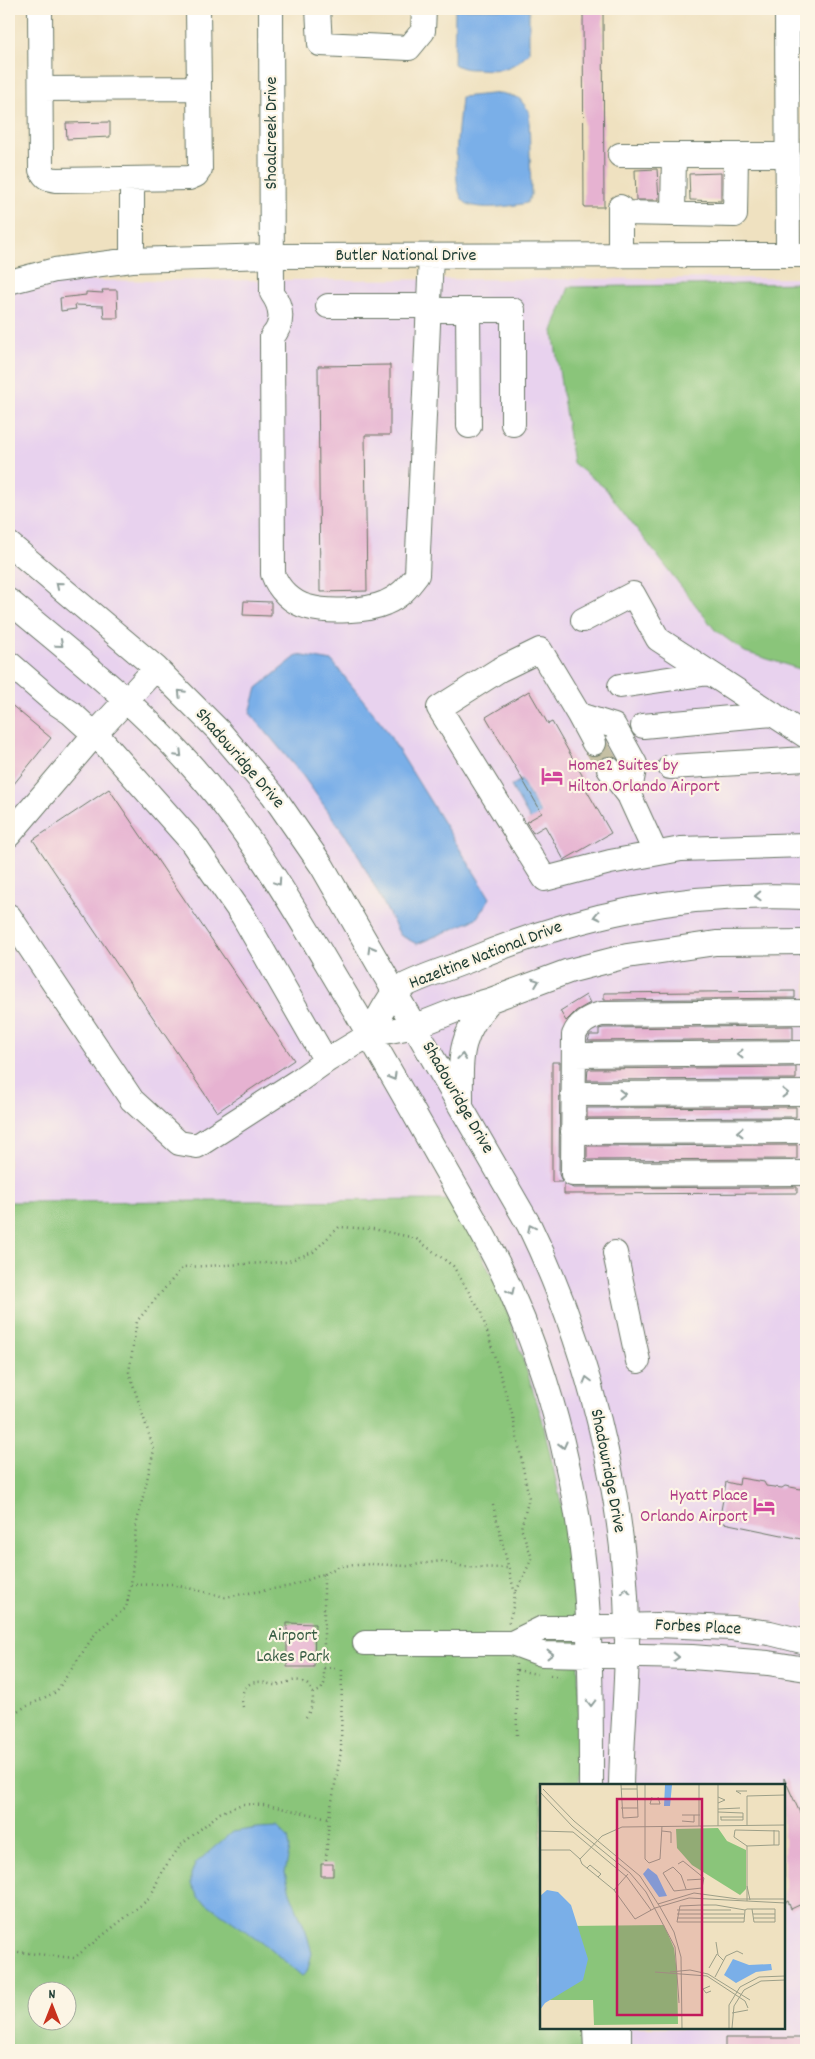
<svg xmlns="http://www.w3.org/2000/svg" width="815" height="2059" font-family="Dekko,sans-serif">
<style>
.built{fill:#e8d2ee;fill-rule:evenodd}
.green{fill:#8ac57a;stroke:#548157;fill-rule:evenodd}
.water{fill:#7aafe8;stroke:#4c768e}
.building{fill:#e6b2d1}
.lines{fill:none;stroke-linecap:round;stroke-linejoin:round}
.minor-tunnel{stroke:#c5c0a4;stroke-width:24;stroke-dasharray:24 12;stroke-linecap:butt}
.minor-casing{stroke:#687665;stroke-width:26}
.path{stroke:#687665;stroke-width:2.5;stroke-dasharray:1 4;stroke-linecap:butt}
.minor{stroke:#fff;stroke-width:24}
.oneway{stroke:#8f9e9a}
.labels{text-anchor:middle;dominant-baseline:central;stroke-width:4.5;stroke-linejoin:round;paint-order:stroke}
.street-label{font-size:18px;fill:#1f3d34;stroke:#fcf5e5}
.hotel-label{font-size:18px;fill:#b23c85;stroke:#fcf5e5;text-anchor:start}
.park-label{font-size:18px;fill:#3a5f46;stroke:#fcf5e5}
.inset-road{fill:none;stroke:#9c9f88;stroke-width:1}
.view{fill:#c2185b;fill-opacity:0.15;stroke:#c2185b;stroke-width:2.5}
.inset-edge{fill:none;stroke:#1f3d34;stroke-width:2.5}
</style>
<rect width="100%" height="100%" fill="#fcf5e5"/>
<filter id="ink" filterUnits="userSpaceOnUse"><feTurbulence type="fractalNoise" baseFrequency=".02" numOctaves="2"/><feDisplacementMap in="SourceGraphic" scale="10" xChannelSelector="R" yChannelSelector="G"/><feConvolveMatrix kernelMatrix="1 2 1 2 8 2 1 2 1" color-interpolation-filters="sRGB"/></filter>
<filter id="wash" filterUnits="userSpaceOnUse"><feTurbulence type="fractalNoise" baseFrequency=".0096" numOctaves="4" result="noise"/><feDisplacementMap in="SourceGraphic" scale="20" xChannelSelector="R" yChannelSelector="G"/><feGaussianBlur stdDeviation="1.12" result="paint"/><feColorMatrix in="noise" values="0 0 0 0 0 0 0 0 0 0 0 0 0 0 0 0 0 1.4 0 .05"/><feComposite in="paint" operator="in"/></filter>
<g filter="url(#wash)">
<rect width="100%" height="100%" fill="#efe1c0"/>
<!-- built -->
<path class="built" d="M806 278V2050H9V281ZM541 1785H784V2028H541ZM38 1992H68V2022H38Z"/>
<!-- green -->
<path class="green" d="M806 283V671L745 652 715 630 605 488 573 463 553 331 569 287Z
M455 1200 504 1301 542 1418 568 1534 578 1642 579 1785H541V2028H582V2050H9V1202ZM38 1992H68V2022H38Z"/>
<!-- water -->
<path class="water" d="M455 9H529V52C512 70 501 71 477 69 468 69 462 69 454 64Z
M501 93 519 98 529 111 531 195 527 203C514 206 477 211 466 203 448 192 460 117 461 97Z
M298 655 332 661 383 725 490 898 476 919 417 944 400 935 355 849 303 776 250 713 257 688Z
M521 780 541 815 531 821 511 786Z
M277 1827 288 1838 290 1848 285 1872 291 1895 306 1931 312 1953 307 1972 302 1976 267 1946 199 1898 191 1884V1874L196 1863 232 1832 258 1828Z"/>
<g id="blocks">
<!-- building -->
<path class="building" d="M583 9H603L604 207H584Z
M110 122V137L67 139 66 123Z
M657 169 659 200H636L635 170Z
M721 173V201L690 200 689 174Z
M102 290H117L118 318H104L103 306 75 305 76 309 61 311 60 298 86 295V292L103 293Z
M390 365V435H365L367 591 320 592 318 366Z
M244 601 271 602V616L243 615Z
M529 691 548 724 552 722 586 782 583 784 611 833 564 860 545 826 533 833 526 822 542 813 486 717Z
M9 703 51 738 9 790Z
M109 789 294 1060 217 1112 33 840Z
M795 991V998L604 1000V993Z
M586 995 590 1003 576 1011 566 1021 560 1011Z
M793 1026V1039L588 1041 590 1035H599V1029L603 1028Z
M552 1062H560L559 1174 562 1182H552Z
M796 1067V1079L587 1080 588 1069Z
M796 1107V1117L587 1118V1108Z
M797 1145V1159L587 1160V1146Z
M564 1183 573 1188 797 1187V1193L564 1194Z
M740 1478 764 1482 766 1486 782 1488 785 1486 806 1490V1540L719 1522 726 1482 739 1485Z
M287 1623 315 1624 314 1667H287Z
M784 1778 800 1813 802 1812 806 1821V1902L791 1909 788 1901 784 1903Z
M321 1864H333V1876H321Z
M725 2038H806V2050H725Z"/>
</g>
</g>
<g filter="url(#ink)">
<use href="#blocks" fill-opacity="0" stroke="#687665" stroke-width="1"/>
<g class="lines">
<!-- minor-tunnel -->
<path class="minor-tunnel" d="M594 743 609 769"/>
<!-- minor casing -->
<g class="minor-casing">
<path id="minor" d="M40 9 41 170C45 178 48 179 56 180L189 178 196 175 200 169 198 9
M271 9 272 293C282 307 284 324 272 337L273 574C278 589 292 603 308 607 328 613 367 611 385 603 400 597 408 587 417 575L431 256
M318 9 320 44 409 48 423 31 424 9
M787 9 788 255
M41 89 199 88
M620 155H788
M132 179V260
M620 207V256
M620 213 735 215 736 155
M673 214 674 155
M9 282 55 270 132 260 271 256 806 255
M328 306H429
M429 310H513V424
M468 310 469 426
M9 544 156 668 219 731 273 795 322 866 529 1225C587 1345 625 1493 627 1626 628 1679 622 1732 621 1785
M9 601C70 652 134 702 188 762 256 837 304 926 356 1012 385 1062 413 1111 441 1161 467 1207 495 1252 515 1301 538 1353 555 1408 567 1464 592 1569 591 1678 591 1785
M583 620 633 594 658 639 806 736
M9 663 53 701 71 713 103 742 191 841 243 916 326 1061
M620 686 709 673
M579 715 594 743
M643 726 773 714
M670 767 806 759
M609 769 629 795
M9 835 95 734 156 668
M655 852 629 795 635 764 614 726 579 715 540 650 499 670 439 708 545 879 610 862 681 849 806 845
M9 916 132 1100 179 1143 197 1146 298 1081 326 1061 369 1035 416 1026 459 1009 491 1000 569 971 627 956 716 943 806 942
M806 1012 601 1014C588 1018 579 1023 574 1035L573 1174 806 1173
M369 1035C374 1026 390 994 397 990 413 979 447 969 467 961 580 914 683 892 806 897
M574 1055 806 1053
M573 1094 806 1093
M461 1105C461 1058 457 1037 491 1000
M573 1132 806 1131
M615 1253 638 1361
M365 1643H512L542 1654 692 1657 768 1663 806 1669
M512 1643 543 1628 658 1625 732 1628 770 1633 806 1642
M595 2028 596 2050
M619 2028V2050"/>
</g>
<!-- path -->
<path class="path" d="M493 1505 515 1594 513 1607 508 1625
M131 1585 172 1584 225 1597 291 1586 324 1574
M516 1664 517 1736
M324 1668H342L341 1751 329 1818 326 1860
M517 1670 537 1674
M550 1675 560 1677
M313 1693 321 1690 324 1684V1574L340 1566 373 1564 407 1566 441 1561 465 1567 509 1568
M243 1707C240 1696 243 1682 258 1682 264 1681 271 1686 277 1685 285 1684 292 1679 300 1681 319 1686 314 1709 304 1719
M9 1715 56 1692 97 1631 126 1608 131 1585 136 1526 154 1450 129 1372 137 1321 183 1267 286 1262 313 1252 339 1227 373 1229 415 1238 453 1266 481 1312 513 1417 529 1498 521 1528 532 1558 515 1594
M9 1948 19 1952 74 1958 150 1898 162 1871 181 1845 220 1813 242 1804 266 1805 329 1818"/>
<!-- minor -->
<use href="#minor" class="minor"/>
</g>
<!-- one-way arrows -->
<defs><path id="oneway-chevron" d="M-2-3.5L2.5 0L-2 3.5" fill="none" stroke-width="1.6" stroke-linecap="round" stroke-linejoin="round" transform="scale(1.25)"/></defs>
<g class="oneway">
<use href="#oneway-chevron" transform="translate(59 585) rotate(-140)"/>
<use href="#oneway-chevron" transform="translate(60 644) rotate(40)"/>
<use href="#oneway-chevron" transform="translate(181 693) rotate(-135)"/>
<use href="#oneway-chevron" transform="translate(179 754) rotate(45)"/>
<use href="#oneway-chevron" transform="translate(278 882) rotate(56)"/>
<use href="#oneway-chevron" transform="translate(758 896) rotate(178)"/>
<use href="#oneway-chevron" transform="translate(597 916) rotate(167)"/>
<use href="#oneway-chevron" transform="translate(371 949) rotate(-120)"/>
<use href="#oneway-chevron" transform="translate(536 982) rotate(-21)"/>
<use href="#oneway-chevron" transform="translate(740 1054) rotate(180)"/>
<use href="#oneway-chevron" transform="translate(462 1057) rotate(-84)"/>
<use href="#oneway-chevron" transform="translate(393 1077) rotate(60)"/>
<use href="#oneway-chevron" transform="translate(785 1093)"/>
<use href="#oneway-chevron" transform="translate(622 1094)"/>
<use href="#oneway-chevron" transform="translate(740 1132) rotate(180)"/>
<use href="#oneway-chevron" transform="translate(531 1228) rotate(-116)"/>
<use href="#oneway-chevron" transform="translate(511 1291) rotate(65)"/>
<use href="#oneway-chevron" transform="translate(587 1380) rotate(-105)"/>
<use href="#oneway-chevron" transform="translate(563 1445) rotate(76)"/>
<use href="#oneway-chevron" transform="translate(626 1591) rotate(-93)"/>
<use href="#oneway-chevron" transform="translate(550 1654)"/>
<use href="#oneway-chevron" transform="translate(676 1657) rotate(2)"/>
<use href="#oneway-chevron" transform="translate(591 1703) rotate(90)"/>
</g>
</g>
<!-- icons -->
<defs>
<g id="hotel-bare" transform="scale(1.725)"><path d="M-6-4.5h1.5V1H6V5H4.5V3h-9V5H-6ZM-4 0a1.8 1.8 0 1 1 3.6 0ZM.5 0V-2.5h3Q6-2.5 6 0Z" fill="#d1479c" stroke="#fcf5e5" stroke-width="2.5" paint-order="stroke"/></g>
</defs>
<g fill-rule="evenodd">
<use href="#hotel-bare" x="552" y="776"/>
<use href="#hotel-bare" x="764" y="1506"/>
</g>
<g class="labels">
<!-- street labels -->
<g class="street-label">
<text transform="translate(272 133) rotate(-90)">Shoalcreek Drive</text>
<text x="406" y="256">Butler National Drive</text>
<text transform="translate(239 759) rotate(49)">Shadowridge Drive</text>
<text transform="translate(486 956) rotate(-21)">Hazeltine National Drive</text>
<text transform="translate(457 1098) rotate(60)">Shadowridge Drive</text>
<text transform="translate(607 1471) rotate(79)">Shadowridge Drive</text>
<text transform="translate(698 1628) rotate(3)">Forbes Place</text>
</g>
<!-- hotel labels -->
<g class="hotel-label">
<text x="568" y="766">Home2 Suites by<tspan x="568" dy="21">Hilton Orlando Airport</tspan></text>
<text x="748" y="1496" text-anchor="end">Hyatt Place<tspan x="748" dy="21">Orlando Airport</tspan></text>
</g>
<!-- park labels -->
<g class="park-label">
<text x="293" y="1636">Airport<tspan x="293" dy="21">Lakes Park</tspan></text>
</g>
</g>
<!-- overview -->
<g transform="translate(540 1784)">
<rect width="245" height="245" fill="#efe1c0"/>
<path d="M178 44 187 57 206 66V105L200 111 152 81 137 64 136 45ZM124 141 134 164 137 188 138 240 54 241 53 216H0L29 142Z" fill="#8ac57a"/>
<path d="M125 1H132L130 22H124ZM108 84 117 91 127 112 119 113 103 90ZM7 106 18 108 31 121 48 175 43 196 5 219 0 226V112ZM193 175 209 181 231 180 232 186 216 188 196 199 184 191Z" fill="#7aafe8"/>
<path class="inset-road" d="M81 1 83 34 98 33 97 1M105 1V75L109 79 120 75 122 42M159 1V42M178 1V42M3 5 34 37 100 92 120 123 134 148 141 173 142 244M81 5H97M0 8 32 42 90 89 106 108 135 163 139 219M201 10 196 7H207M112 13 110 20H120L118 13M178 13 185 16 178 19M81 24H98M178 25 200 24M178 28 203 29V36H181V33M142 31H160M180 33H203M142 37 154 38V31M245 41 82 43 62 52 40 75 42 80 74 106 95 135 115 124 149 114 245 119M207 42V12L245 11M0 47 33 48 87 93 111 126M122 47 131 48V59M207 62 194 53 195 46 239 47V61H234M0 66H30L40 75M138 80 143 77 164 94 162 104M47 84 50 81 61 90 58 93M147 96 164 95M207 102V62L234 61V46M146 105 141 91 133 83 123 89 134 107 162 104V138H137L140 122 162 121H176L205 126 204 138H162M74 106 88 90M207 117V102L210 116M118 120 154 109 198 115H245M137 126H191M205 126 207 125H235V138H214L212 125M137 130H204M213 130H235M137 134H204M214 134H235M176 158 178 171 184 177M169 184 177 170M115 188 167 192 205 217 208 224M130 188 150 186 168 190 210 216M175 193 186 172 197 167 203 170M170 202 163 205 166 209 171 207M192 229 208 226M189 244V221L200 203 219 193 245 192M192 244 194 222 204 206 221 197 245 196"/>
<path class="view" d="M77 15H162V231H77Z"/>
<rect width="245" height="245" class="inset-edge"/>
</g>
<!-- margin -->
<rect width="815" height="2059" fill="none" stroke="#fcf5e5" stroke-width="30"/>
<!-- north arrow -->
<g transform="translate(52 2006)"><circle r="24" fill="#fcf5e5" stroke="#a4ab9e"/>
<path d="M0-4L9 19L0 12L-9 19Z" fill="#c8321e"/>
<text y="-8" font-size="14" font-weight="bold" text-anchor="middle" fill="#1f3d34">N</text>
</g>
</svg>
